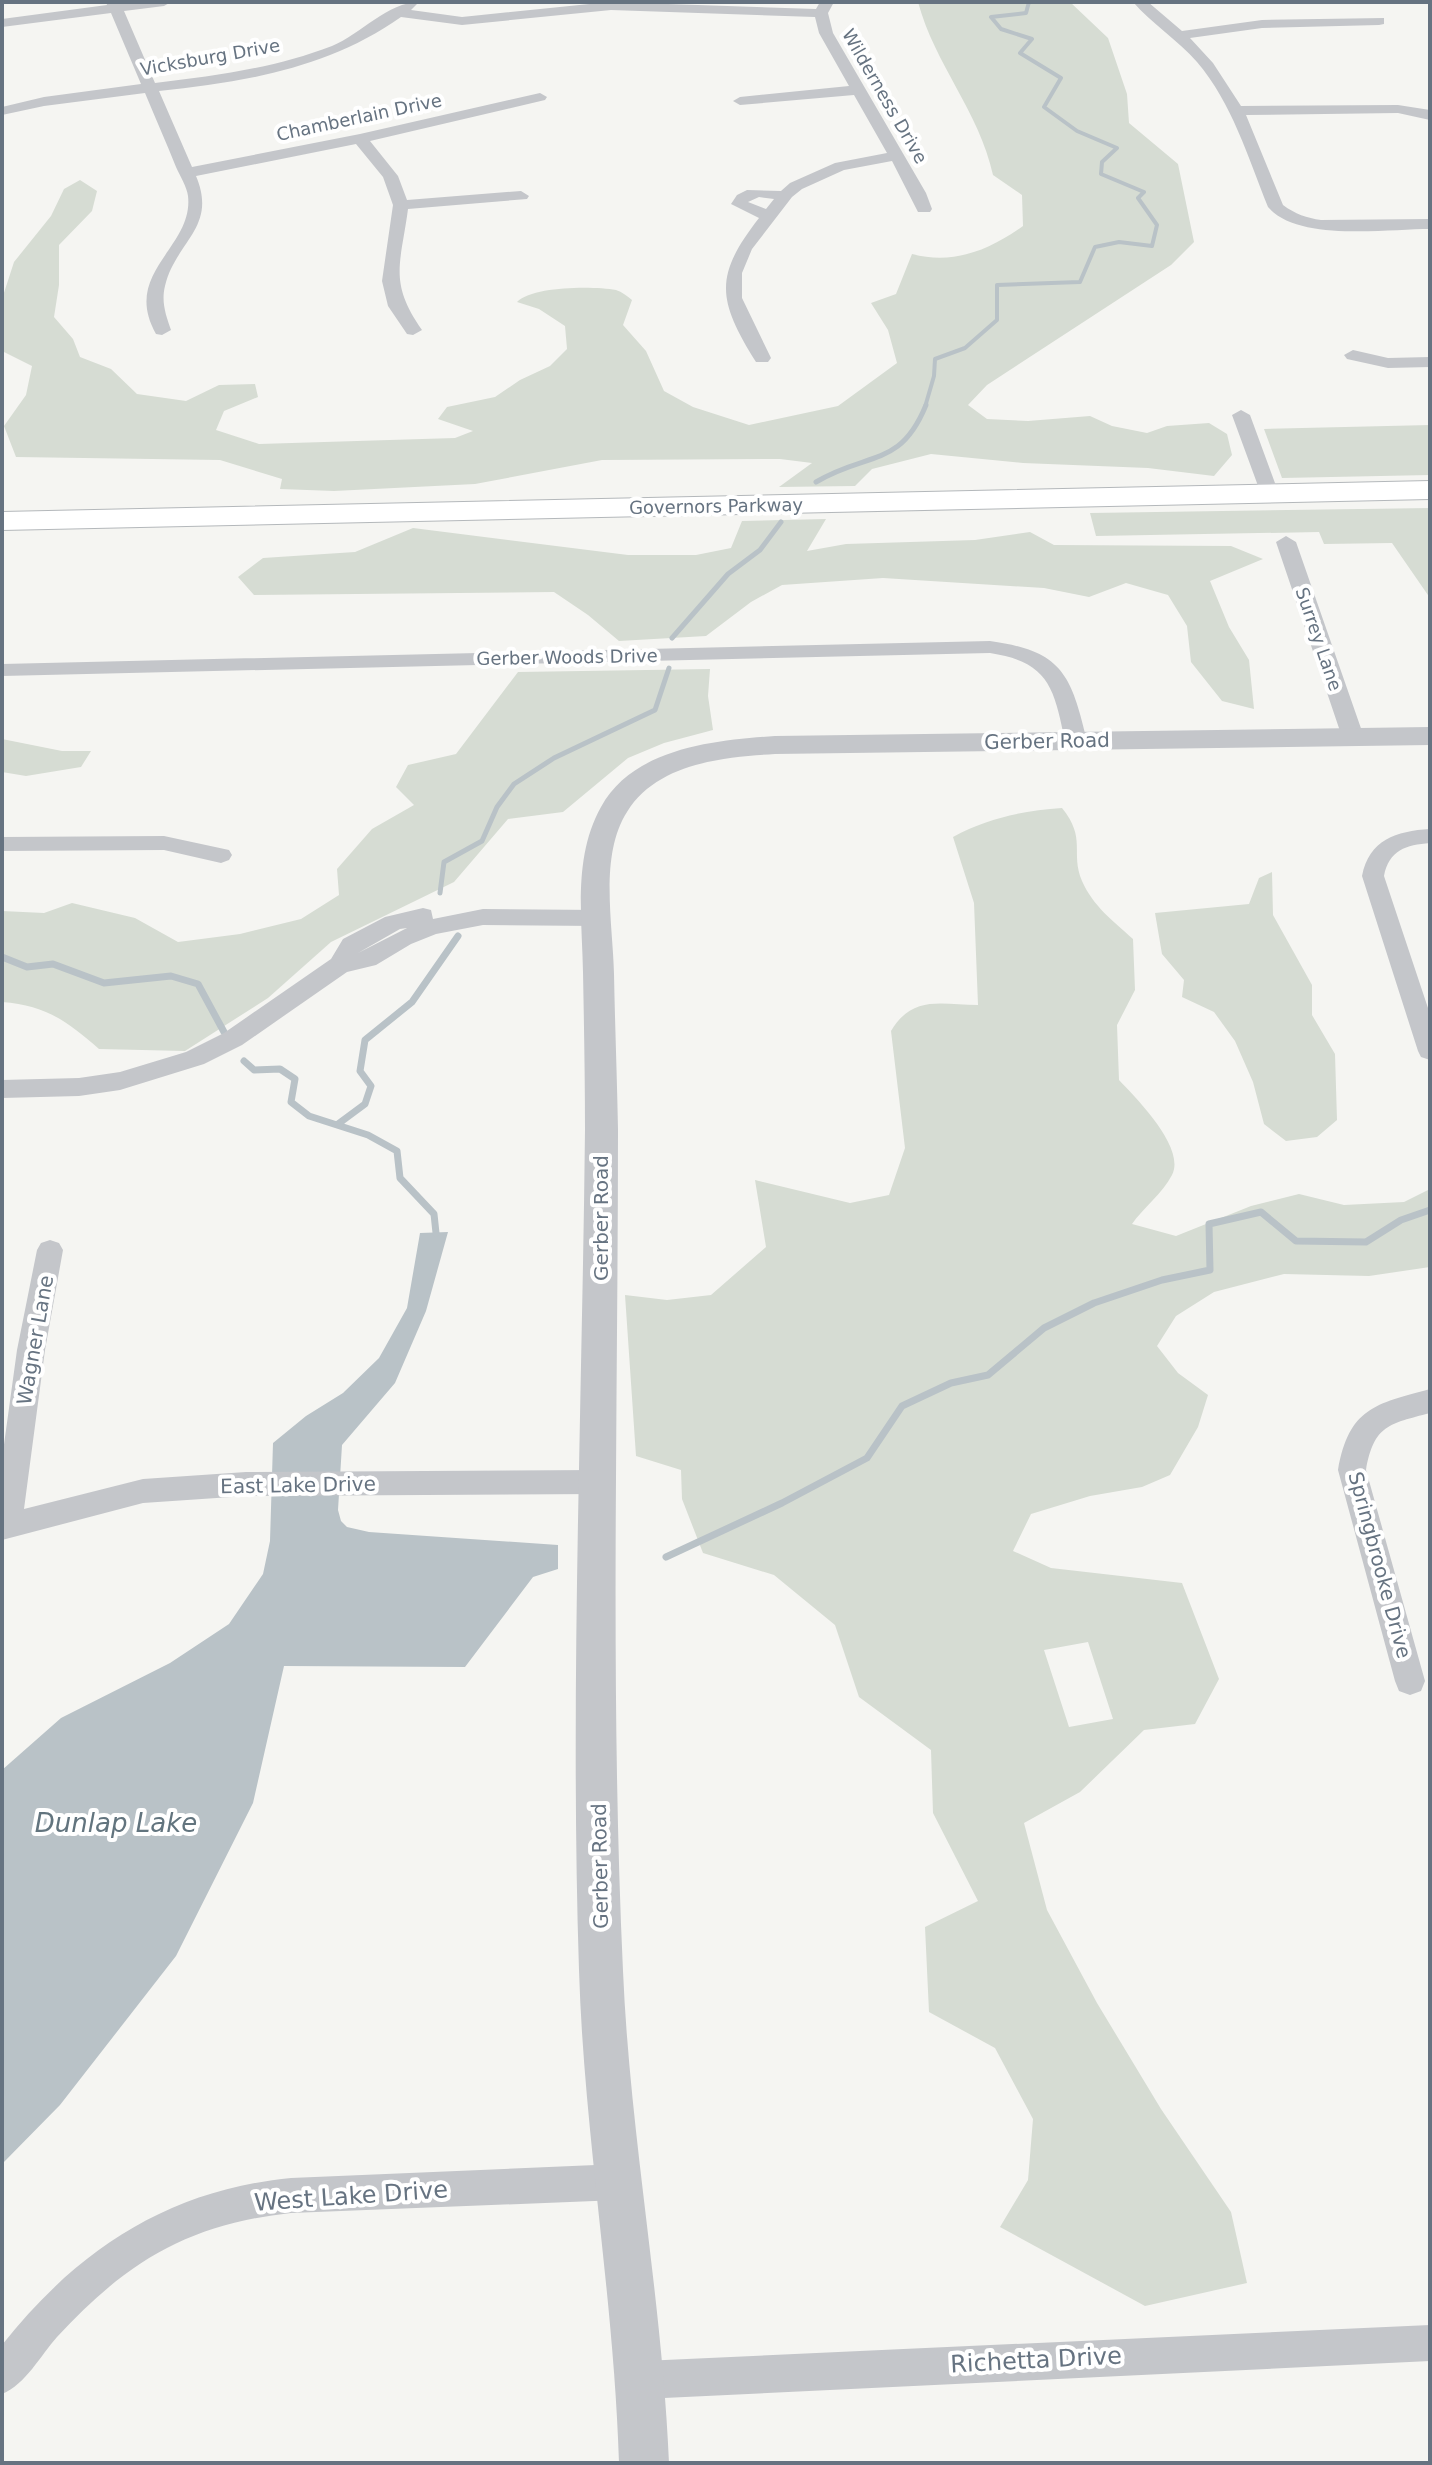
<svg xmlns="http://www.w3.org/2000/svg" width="1432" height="2465" font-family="'DejaVu Sans',sans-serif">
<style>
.green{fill:#d6dcd3;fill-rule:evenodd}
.water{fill:#b9c2c7}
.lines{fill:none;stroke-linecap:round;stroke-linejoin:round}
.stream-far2{stroke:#b9c2c7;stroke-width:4}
.stream-far1{stroke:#b9c2c7;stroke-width:5}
.stream{stroke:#b9c2c7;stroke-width:7}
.primary-casing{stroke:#b4b8bb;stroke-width:2}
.minor{fill:#c4c6ca;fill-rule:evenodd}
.tertiary{fill:#c4c6ca;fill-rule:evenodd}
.primary{fill:#fff;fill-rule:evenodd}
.labels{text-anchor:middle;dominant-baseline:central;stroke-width:8;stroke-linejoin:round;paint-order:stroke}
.far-street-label{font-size:18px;fill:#667381;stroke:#fff}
.street-label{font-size:20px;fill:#667381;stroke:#fff}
.near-street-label{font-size:24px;fill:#667381;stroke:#fff}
.near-water-label{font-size:26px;font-style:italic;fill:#62747e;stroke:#fff}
</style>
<rect width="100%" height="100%" fill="#f5f5f2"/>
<!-- green -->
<path class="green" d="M918 2H1070L1108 38 1127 94 1129 123 1178 164 1194 242 1171 265 987 385 968 405 987 419 1028 421 1090 416 1112 426 1147 433 1167 426 1209 423 1227 434 1232 455 1214 476 1148 468 1023 463 931 454 872 469 855 486 779 487 812 463 780 459 602 460 475 484 334 491 280 489 282 479 220 460 16 457 4 426 26 395 32 366 2 351V299L14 262 51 216 64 189 80 180 97 191 92 211 59 245V285L54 317 73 339 80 357 111 369 137 394 186 401 219 385 255 384 258 397 224 411 216 430 259 444 455 438 473 431 438 419 447 407 495 397 520 380 550 366 567 349 565 326 539 309 517 302C533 286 593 286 616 290 622 292 627 296 632 300L623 325 646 351 664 391 693 407 749 425 838 406 897 363 888 330 871 303 896 294 912 254C954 265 989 250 1023 226L1022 195 993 175C979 111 935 65 918 2Z
M1430 425V475L1282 478 1264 429Z
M1430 508V598L1392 543 1324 544 1319 532 1096 536 1090 513Z
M826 519 807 551 846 544 975 540 1030 532 1054 545 1231 546 1263 559 1210 581 1229 627 1249 660 1254 709 1222 701 1191 662 1187 626 1168 595 1126 583 1089 597 1044 588 883 578 782 585 751 602 706 636 619 641 588 615 554 592 254 595 238 577 263 558 355 552 413 528 628 555H696L731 548 742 521Z
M710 669 708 696 713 730 664 743 628 758 563 812 508 819 454 882 331 942 268 998 185 1051 99 1049C67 1021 45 1005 2 1002V911L44 913 72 903 135 918 178 942 240 934 301 919 339 895 337 869 372 829 414 805 396 787 408 765 456 754 518 672Z
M2 739 62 751H91L81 767 26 776 2 772Z
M1062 808C1087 839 1070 852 1082 881 1093 906 1113 921 1133 939L1135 990 1117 1025 1119 1080C1137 1099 1186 1148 1172 1175 1163 1193 1143 1208 1132 1224L1176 1236 1251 1206 1299 1194 1344 1205 1404 1202 1430 1189V1267L1369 1276 1284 1274 1214 1292 1176 1316 1157 1346 1178 1373 1208 1395 1198 1427 1170 1475 1142 1487 1090 1496 1031 1514 1013 1551 1051 1568 1182 1583 1219 1679 1195 1724 1144 1730 1080 1792 1024 1823 1047 1910 1097 2003 1161 2109 1231 2212 1247 2283 1145 2306 1000 2227 1028 2180 1033 2119 995 2048 929 2012 925 1927 978 1901 933 1813 931 1750 859 1697 835 1625 774 1575 703 1553 682 1499 681 1470 636 1456 625 1295 667 1300 711 1295 766 1247 755 1180 850 1203 889 1195 905 1148 891 1031C913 994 942 1005 978 1005L974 903 953 837C988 818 1022 811 1062 808ZM1088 1642 1113 1719 1069 1727 1044 1650Z
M1272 872 1273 915 1312 985V1015L1335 1054 1337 1120 1317 1137 1286 1141 1264 1124 1253 1082 1235 1041 1214 1012 1182 997 1184 980 1162 954 1155 913 1249 904 1259 878Z"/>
<!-- water -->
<path class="water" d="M448 1232 426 1311 395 1383 342 1445 338 1510 341 1521 347 1527 369 1532 558 1545V1569L533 1577 465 1667 284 1666 253 1803 176 1956 60 2105 2 2164V1770L61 1718 170 1663 229 1624 263 1574 270 1541 273 1443 306 1416 343 1393 379 1358 407 1308 420 1233Z"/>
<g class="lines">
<!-- stream-far2 -->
<path class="stream-far2" d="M925 407 934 376 935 359 965 348 997 320V285L1080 282 1095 247 1119 242 1152 246 1157 225 1138 198 1144 192 1101 174 1102 162 1117 148 1077 131 1044 107 1061 78 1020 53 1032 39 1001 29 991 17 1026 13 1029 2"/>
<!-- stream-far1 -->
<path class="stream-far1" d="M816 482C867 451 900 469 926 405
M672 638 728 574 760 550 781 522
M440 893 444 862 482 841 497 807 514 784 554 758 655 710 669 668"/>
<!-- stream -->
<path class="stream" d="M2 957 27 967 53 964 104 983 171 976 198 984 224 1032
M244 1061 254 1070 280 1069 295 1079 291 1102 309 1116 368 1135 397 1151 400 1178 434 1214 436 1233
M338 1124 365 1104 371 1086 360 1071 365 1040 412 1002 458 936
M666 1557 782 1503 867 1458 902 1406 951 1383 988 1375 1044 1328 1094 1303 1162 1280 1210 1270 1209 1224 1261 1212 1296 1241 1366 1242 1401 1220 1430 1210"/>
<!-- primary casing -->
<g class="primary-casing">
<path id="primary" d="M1430 481V499L2 530V512Z"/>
</g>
<!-- minor -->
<path class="minor" d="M106 2H171L164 6 124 11 155 83C215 76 275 68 332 46 361 34 388 2 419 2L411 10 462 17 609 2 816 9 820 2H834L828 13 833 33 926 193 932 209 930 212H918L892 161 844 170 802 189 792 197 752 249 742 273V298L771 358 768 362H756C717 299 714 276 759 218L731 204 737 195 747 190 781 191 790 183 835 163 887 153 854 95 740 105 733 101 740 97 849 86 819 33 815 17 611 10 462 25 401 17C329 68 245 82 159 91L192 167 360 134 540 93 547 97 545 100 370 141 398 176 407 200 521 191 529 196 527 199 408 209C401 263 388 282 422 330L413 335 407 334 388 306 382 281 393 205 383 177 356 144 196 176C218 228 175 242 165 286 161 302 166 316 171 330L162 335 156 334C121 272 194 248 188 196 187 187 180 176 176 167 166 142 155 117 145 93L44 106 2 115V107L44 97 141 84 111 13 2 27V19L107 5ZM759 197 774 199 766 209 748 202Z
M1133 2H1148L1182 31 1262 20 1384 18V24L1379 25 1262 28 1190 38 1213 63 1241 106 1398 105 1430 110V120L1398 113 1246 115 1283 205C1295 214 1307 218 1321 220L1430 219V229C1387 229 1298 242 1268 207 1248 157 1232 103 1197 62 1178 40 1152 24 1133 2Z
M1353 350 1388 358 1430 357V367L1388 368 1347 359 1344 355Z
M1241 410 1250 415 1279 494 1277 498 1270 500 1261 494 1232 415Z
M1286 536 1296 542 1364 737 1360 742H1346L1342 737 1276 542Z
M990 641C1062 651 1071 674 1087 741L1083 746H1069L1065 741C1054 688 1049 662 990 653L2 676V664Z
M1430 829V843C1406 845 1389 850 1384 876L1430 1014V1060L1421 1057 1418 1051 1362 876C1369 840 1396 831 1430 829Z
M164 836 229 850 232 855 229 860 221 863 164 850 2 851V837Z
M423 908 431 910 433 919 483 909 598 910 606 912 609 918 606 924 598 926 483 925 436 934 411 944 376 965 347 972 242 1045 204 1064 120 1090 79 1096 2 1098V1080L79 1078 120 1072 186 1052 224 1033 331 959 343 939 385 917ZM407 928 358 953 400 929Z
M50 1240 59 1243 63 1250 45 1350 24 1509 143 1479 246 1472 599 1470 609 1473 613 1482 609 1491 599 1494 246 1496 143 1503 2 1540V1459L17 1350 37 1250 41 1243Z
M1430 1389V1413C1389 1424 1374 1425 1366 1470L1425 1681 1421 1691 1410 1695 1399 1691 1395 1681 1338 1470C1349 1408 1375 1404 1430 1389Z
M619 2164 631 2170 637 2182 631 2194 619 2200 291 2213C189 2224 126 2262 57 2337 40 2356 26 2384 2 2394V2345C78 2249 169 2190 291 2178Z
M1430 2325V2361L643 2399 630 2393 624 2380 630 2367 643 2361Z"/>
<!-- tertiary -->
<path class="tertiary" d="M1430 727V745L775 754C724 757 657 763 627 812 599 856 613 924 614 974 615 1026 617 1077 618 1129 618 1410 610 1691 623 1971 630 2136 662 2298 669 2463H619C614 2298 584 2135 579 1970 570 1691 582 1410 585 1130 585 1078 584 1025 583 972 582 917 573 857 601 807 633 748 715 740 775 736Z"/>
<!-- primary -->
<use href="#primary" class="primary"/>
</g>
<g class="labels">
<!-- far-street labels -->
<g class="far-street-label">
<text transform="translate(210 57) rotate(-10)">Vicksburg Drive</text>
<text transform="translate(885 96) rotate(60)">Wilderness Drive</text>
<text transform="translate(359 117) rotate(-12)">Chamberlain Drive</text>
<text transform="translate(716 506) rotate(-1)">Governors Parkway</text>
<text transform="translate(1319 639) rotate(71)">Surrey Lane</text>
<text transform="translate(567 657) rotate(-1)">Gerber Woods Drive</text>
</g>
<!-- street labels -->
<g class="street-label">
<text transform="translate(1047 741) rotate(-1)">Gerber Road</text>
<text transform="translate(601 1218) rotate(-90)">Gerber Road</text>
<text transform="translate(35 1340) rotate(-80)">Wagner Lane</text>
<text transform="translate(298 1485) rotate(-1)">East Lake Drive</text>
<text transform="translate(1380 1565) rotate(75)">Springbrooke Drive</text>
<text transform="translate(600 1866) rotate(-91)">Gerber Road</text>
</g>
<!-- near-street labels -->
<g class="near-street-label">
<text transform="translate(351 2196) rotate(-4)">West Lake Drive</text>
<text transform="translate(1036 2360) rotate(-3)">Richetta Drive</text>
</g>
<!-- near-water labels -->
<g class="near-water-label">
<text x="116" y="1823">Dunlap Lake</text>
</g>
</g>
<!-- border -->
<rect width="1432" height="2465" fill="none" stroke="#667381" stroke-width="8"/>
</svg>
